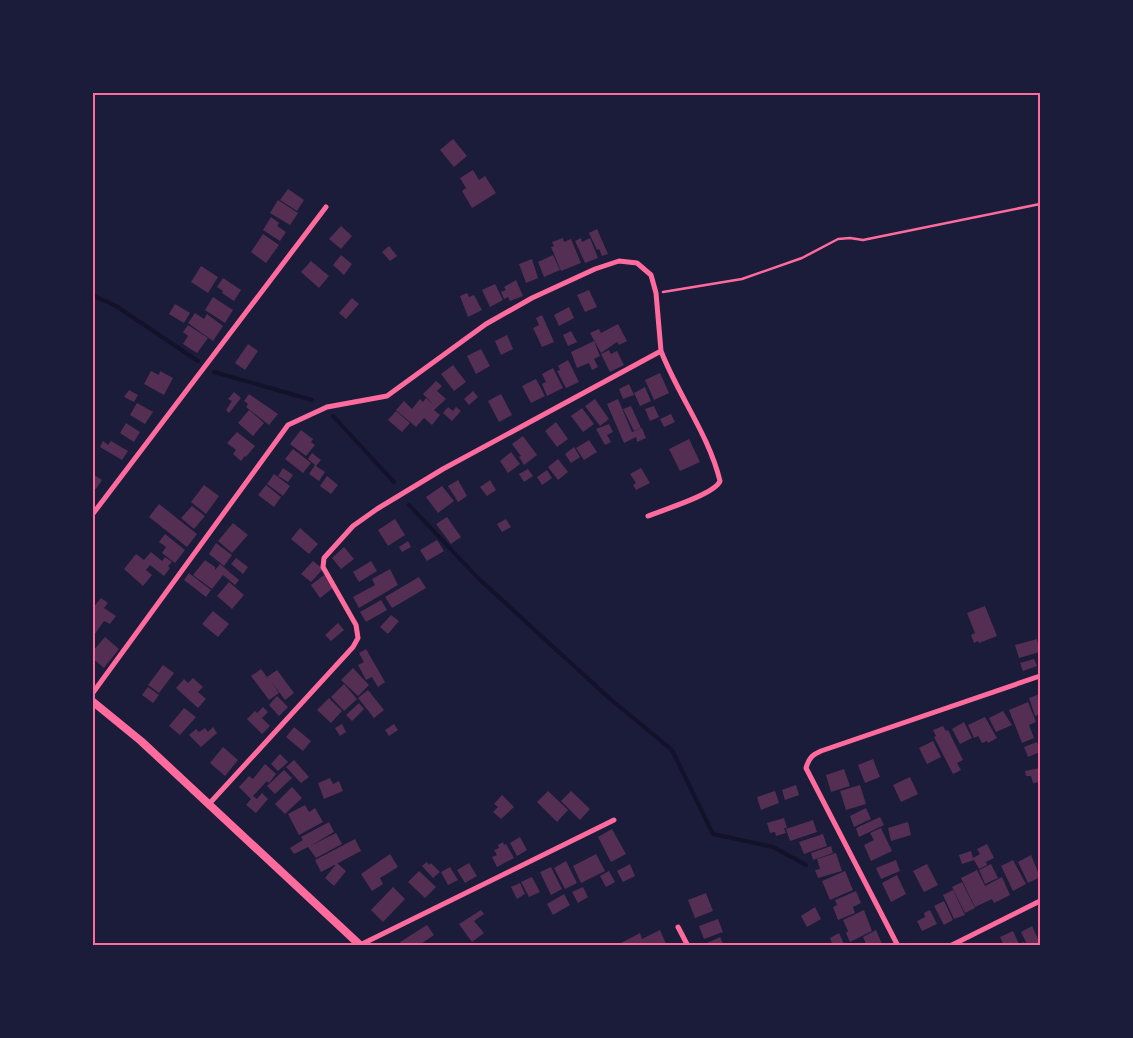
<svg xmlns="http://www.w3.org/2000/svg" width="1133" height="1038" font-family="'Roboto Condensed',sans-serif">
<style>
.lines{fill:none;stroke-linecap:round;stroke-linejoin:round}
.stream{stroke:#12122b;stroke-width:4}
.building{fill:#542f53}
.path{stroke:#ff6b9d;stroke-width:2.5}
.minor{stroke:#ff6b9d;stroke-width:5}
.secondary{stroke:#ff6b9d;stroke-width:8}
.neatline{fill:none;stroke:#ff6b9d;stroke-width:2}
</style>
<rect width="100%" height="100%" fill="#1b1b3a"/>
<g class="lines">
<!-- stream -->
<path class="stream" d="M92 295 116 306 198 361
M214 372 312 400
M333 416 394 482
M409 505 478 578 609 698 672 750 713 834 773 847 806 865"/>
</g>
<!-- building -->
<path class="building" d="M453 139 467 156 454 167 440 150Z
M473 170 479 180 485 176 496 193 472 208 462 191 466 188 460 178Z
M288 189 304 200 297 211 280 200Z
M278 200 298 213 290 225 270 213Z
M271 217 279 223 277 226 286 232 280 241 263 230Z
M341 226 352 236 341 249 329 239Z
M597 229 608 254 602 256 599 249 597 250 589 233Z
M263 234 279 245 266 263 251 252Z
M563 238 564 242 571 239 581 263 561 271 551 247 554 246 552 242Z
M581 238 582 242 590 238 598 258 585 263 575 241Z
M389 246 397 256 390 261 382 252Z
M341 255 352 264 344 275 333 265Z
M553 255 560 270 544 277 538 262Z
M532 259 538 278 526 283 519 264Z
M311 261 329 276 319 288 301 272Z
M201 266 218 277 208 293 191 282Z
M223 278 241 290 234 301 222 293 223 291 217 287Z
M516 280 523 296 510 301 508 297 504 299 501 292 506 290 504 287Z
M495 284 503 300 490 307 482 290Z
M589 290 597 307 585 312 577 295Z
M467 293 469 297 474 295 482 310 468 317 460 296Z
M213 297 233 310 225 323 205 310Z
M352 298 359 304 346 319 339 313Z
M175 304 190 313 184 323 169 314Z
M569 307 574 318 559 326 554 315Z
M195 313 204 319 207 314 223 326 213 341 188 323Z
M542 315 554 342 542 347 533 328 539 325 536 318Z
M618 324 627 341 619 345 617 342 601 353 590 333 599 329 601 333Z
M188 325 208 338 197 353 183 344 188 336 183 332Z
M571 331 577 342 568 346 563 335Z
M507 335 513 349 501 355 495 341Z
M594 341 600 356 594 359 598 367 592 370 589 363 577 368 571 352Z
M248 344 258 351 245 370 235 363Z
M481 349 490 366 476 374 467 356Z
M609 350 611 354 617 351 624 365 610 372 601 354Z
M568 360 579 382 566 388 557 371 560 370 558 366Z
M453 365 466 382 454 391 441 374Z
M553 368 563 388 547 396 542 384 546 382 542 374Z
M151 371 159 375 160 371 173 378 164 395 144 384Z
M660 373 669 393 654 400 645 380Z
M536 379 545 396 531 403 522 386Z
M436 381 442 386 437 391 446 399 434 410 440 415 432 425 424 418 416 427 396 410 404 401 412 409 420 399 423 402 426 398 435 406 423 394Z
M629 384 634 395 623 399 619 389Z
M645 387 651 401 640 406 634 393Z
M129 390 138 395 134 402 124 397Z
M473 391 478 397 469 405 464 399Z
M234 392 241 398 229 413 226 410 232 401 228 399Z
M249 394 278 414 269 425 246 407 248 404 244 401Z
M501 394 512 415 499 422 488 401Z
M595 399 609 419 600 426 585 406Z
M618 399 632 432 642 428 646 438 637 442 636 437 624 443 607 404Z
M137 403 153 412 145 424 130 415Z
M631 406 641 428 634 431 623 409Z
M654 406 659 417 650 421 645 409Z
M448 407 453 411 456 407 461 411 452 421 443 413Z
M582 408 594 424 583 432 571 416Z
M249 410 264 423 253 436 238 423Z
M396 411 410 423 402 432 388 420Z
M671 414 675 422 664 427 660 419Z
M556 422 568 439 557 447 545 431Z
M126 423 140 432 134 442 120 433Z
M609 424 613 432 607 435 611 442 605 445 596 429Z
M301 430 313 439 311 442 315 445 306 456 290 444Z
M237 432 255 446 246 457 245 456 241 461 233 454 236 450 227 443Z
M523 436 537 455 524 465 519 457 521 456 512 444Z
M689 439 700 462 680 471 669 449Z
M589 440 597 452 584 460 576 448Z
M103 441 108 445 111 441 128 451 122 460 100 447Z
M574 447 580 457 571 463 565 454Z
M293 449 311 463 303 473 285 459Z
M511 452 520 464 508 473 500 461Z
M312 453 321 460 316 466 325 472 319 481 309 474 315 465 308 459Z
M558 459 568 472 558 480 548 467Z
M283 468 293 475 288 482 278 476Z
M641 468 650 483 636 490 633 485 636 483 630 474Z
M528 469 533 476 524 482 519 474Z
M547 470 552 478 542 485 537 477Z
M92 474 102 480 96 489 92 487Z
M274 474 290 486 283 496 267 484Z
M327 476 338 485 331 494 320 486Z
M458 480 467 496 458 502 448 486Z
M490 480 496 490 487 496 480 487Z
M204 485 219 496 206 514 191 502Z
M266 485 281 497 274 507 258 495Z
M442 486 454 501 438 513 426 497Z
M159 504 197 534 187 547 149 517Z
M192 506 205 516 194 529 181 518Z
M447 517 461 537 451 544 436 524Z
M395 519 405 535 388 546 378 530Z
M506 519 511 527 502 532 497 524Z
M233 523 248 535 232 553 218 541Z
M300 528 318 544 309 554 291 539Z
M165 534 185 550 175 563 162 553 166 547 159 542Z
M437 540 444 551 427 561 420 550Z
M408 541 411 547 402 552 399 547Z
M216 543 232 555 224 566 209 554Z
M344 547 354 559 341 569 332 558Z
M151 552 162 561 165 557 172 562 168 566 170 568 164 576 150 565 146 570 152 575 143 586 124 569 136 554 144 560Z
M236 558 248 567 243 574 231 564Z
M205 560 215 567V570L220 564 239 580 235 585 223 575 212 589 193 575Z
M313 561 323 569 311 582 301 574Z
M371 561 377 571 359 582 353 572Z
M390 569 398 585 359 608 353 597 375 585 372 579Z
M189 573 211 590 206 597 184 580Z
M324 575 333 588 320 598 311 585Z
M419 577 426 588 392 608 385 597Z
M229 582 244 595 232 609 217 596Z
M101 598 108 603 104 608 116 616 110 624 104 621 92 638V609Z
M381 600 387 610 366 622 360 612Z
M985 606 997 636 979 643 978 641 974 643 971 635 975 633 967 613Z
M213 611 229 624 218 637 202 624Z
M391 615 399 621 388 634 380 627Z
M338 623 344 630 331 641 325 635Z
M105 637 119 649 104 668 92 658V652Z
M1037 639 1040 652 1019 658 1015 645Z
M366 649 385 682 378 687 372 677 366 680 358 665 364 662 359 653Z
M1034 659 1037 666 1023 671 1020 663Z
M163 665 174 673 159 693 148 685Z
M353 668 369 685 358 696 341 680Z
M261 669 267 677 277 670 294 693 285 700 270 680 279 693 269 700 251 676Z
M193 678 203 687 198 692 206 699 198 708 176 688 184 679 188 683Z
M344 684 357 699 344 711 331 697Z
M148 687 159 695 153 703 142 695Z
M368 690 384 710 374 718 358 698Z
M1040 694V714L1035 716 1029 698Z
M277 696 288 707 279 716 269 705Z
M329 698 342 711 331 723 317 710Z
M1028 702 1036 722 1029 725 1034 738 1022 743 1009 710Z
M359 703 364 709 352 721 346 715Z
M263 707 268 712 262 718 270 726 262 734 247 719 255 711 257 713Z
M184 708 196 717 180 735 169 726Z
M1003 711 1012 725 996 732 989 718Z
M985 717 997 738 988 743 987 741 982 743 978 736 974 738 968 725Z
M964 722 972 738 960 744 952 729Z
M342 724 346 732 340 736 335 728Z
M394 724 398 730 389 736 385 730Z
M943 726 946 731 948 730 963 760 957 763 961 770 953 774 934 737 936 736 933 730Z
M213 727 217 733 201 747 189 735 196 729 199 732 205 728 208 732Z
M294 727 311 741 303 751 286 737Z
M933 741 941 757 927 764 919 748Z
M1037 742 1040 752 1028 757 1024 747Z
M223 747 238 760 225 776 210 763Z
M280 754 288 762 278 771 271 764Z
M873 759 880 777 865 783 858 765Z
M294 760 309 777 301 783 286 767Z
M265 764 276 774 269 783 267 781 253 796 257 799 262 793 268 799 256 813 246 805 251 799 239 787 249 776 253 779Z
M1040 768V782L1033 783 1031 776H1026L1025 771Z
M844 769 850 786 831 792 826 775Z
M284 770 292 778 275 794 267 786Z
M910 777 918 794 901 802 893 785Z
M330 778 333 784 339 781 343 791 324 799 318 783Z
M796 785 799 795 785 800 782 790Z
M860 785 866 804 846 810 840 791Z
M292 787 302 798 285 814 275 804Z
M548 791 568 810 557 822 537 802Z
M571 791 590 809 580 820 561 801Z
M775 791 779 803 761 810 757 797Z
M502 795 514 807 501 819 493 812 498 807 494 804Z
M305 805 309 812 315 808 323 822 299 835 288 814Z
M866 808 871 819 854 827 850 816Z
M880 817 884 825 859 837 856 828Z
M784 818 787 828H784L786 833 776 836 775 832 770 833 767 823Z
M813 820 817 832 790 841 786 829Z
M329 822 334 832 310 846 336 833 342 844 316 858 308 847 294 854 290 848 303 840 301 837Z
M908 822 911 835 891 841 888 828Z
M881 828 892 851 871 861 864 845 874 840 870 833Z
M612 829 626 854 611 862 598 837Z
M823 834 827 846 804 854 799 842Z
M520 837 527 850 517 856 510 843Z
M355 839 361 851 321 872 315 860Z
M503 842 504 845 506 844 514 858 497 867 492 857 497 855 494 850 499 848 498 845Z
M987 844 994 858 986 862 987 865 979 869 974 860 962 864 959 855 971 851 973 858 980 854 977 849Z
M831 846 833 853 813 860 811 853Z
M836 853 842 871 818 878 815 870 820 869 817 859Z
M390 854 398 867 380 878 383 884 372 891 361 874Z
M596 854 605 871 581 883 573 866Z
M1031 855 1040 877 1028 883 1018 862Z
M896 860 900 871 881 879 876 868Z
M1013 860 1026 884 1013 891 1001 866Z
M566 861 577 883 565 889 554 868Z
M427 862 429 865 431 863 440 872 433 878 422 866Z
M337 863 346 871 334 886 325 878Z
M469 863 477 876 465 883 457 870Z
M630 864 635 876 623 882 617 871Z
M927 864 938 885 924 892 913 871Z
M991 864 998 878 985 884 979 870Z
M450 867 458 880 448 885 441 872Z
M551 867 562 889 551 895 540 872Z
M977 870 985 886 1002 877 1010 895 994 903 992 899 975 907 961 878Z
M419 871 436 887 425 898 408 882Z
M609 871 615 882 606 887 600 876Z
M845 871 853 890 830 900 822 881Z
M897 875 906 894 891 902 882 883Z
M532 877 540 892 529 897 521 882Z
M962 882 975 908 965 913 952 887Z
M520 883 525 894 517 899 511 887Z
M393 887 405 899 383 922 371 910Z
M583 887 588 897 578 903 572 892Z
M953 890 965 915 954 919 943 895Z
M856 891 861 903 853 907 855 913 838 920 833 907 837 905 835 900Z
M706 893 713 911 695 918 688 900Z
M564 894 570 905 553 915 547 904Z
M944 901 953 920 944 925 934 906Z
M815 907 821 919 807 927 801 916Z
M481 910 484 914 474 921 484 933 472 942 459 924Z
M864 910 872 931 850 942 846 933 848 931 843 920Z
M930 910 937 924 922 931 917 921 925 917 924 913Z
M718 919 723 932 704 939 699 926Z
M427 925 434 935 418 946H402L400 942Z
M1032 926 1040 943V946H1028L1021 932Z
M660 930 667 946H622L621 943 640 933 642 939Z
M876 930 882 944 878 946H867L863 937Z
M1013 931 1019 944 1024 942 1026 946H1004L1000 937Z
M839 933 845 946H833L830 938Z
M720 937 724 946H708L707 943Z"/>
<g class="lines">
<!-- path -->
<path class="path" d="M663 292 742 279 802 258 838 239 850 238 863 240 1040 204"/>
<!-- minor -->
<path class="minor" d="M92 515 326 207
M648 516C663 510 715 494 720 481 709 435 678 395 661 351
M92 694 288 425 327 407 387 396 486 324 532 298 595 269 619 261 637 263 651 275 656 293 661 351 443 469 377 509 353 526 324 558 323 567 356 625 358 638 353 647 209 804
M678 927 688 946
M360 945 614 820
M898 946 806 768C809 758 812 755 821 751L1040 676
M950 946 1040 901"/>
<!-- secondary -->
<path class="secondary" d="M92 701 141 741 361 946"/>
</g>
<!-- border -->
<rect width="1133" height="1038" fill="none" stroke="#1b1b3a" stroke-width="188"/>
<rect x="94" y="94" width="945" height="850" class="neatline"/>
</svg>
